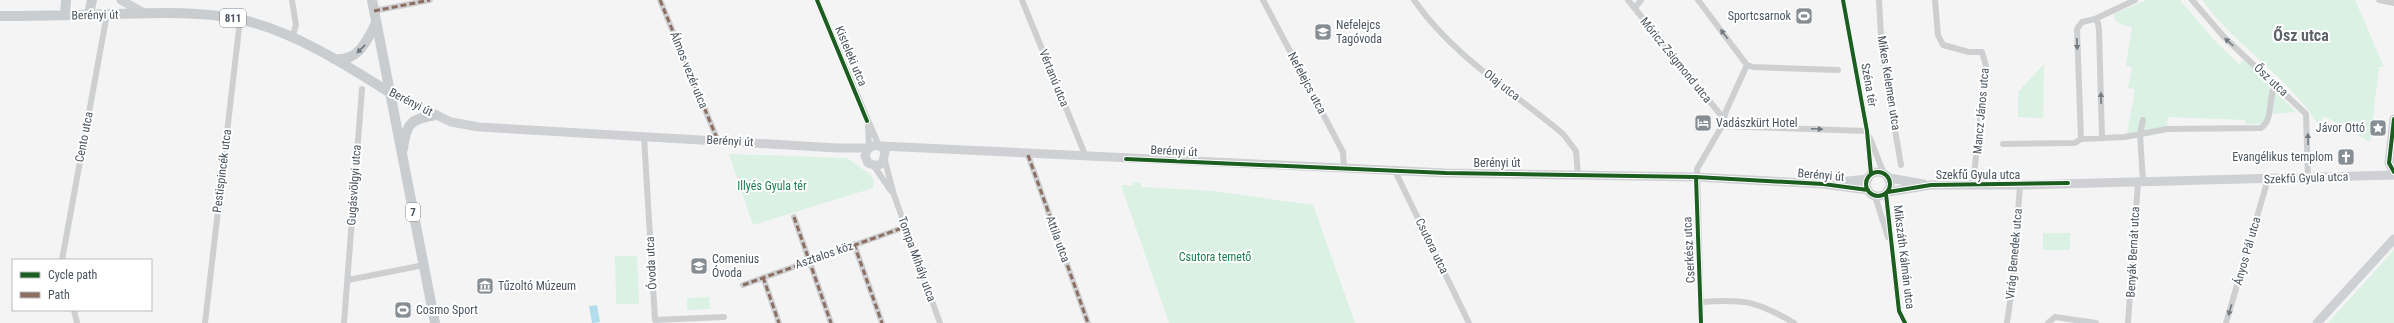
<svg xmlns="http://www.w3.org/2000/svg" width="2394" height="323" font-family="'Roboto Condensed',sans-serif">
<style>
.green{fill:#daf1e4}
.water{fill:#b2ddec}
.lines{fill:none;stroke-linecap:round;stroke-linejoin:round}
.street{stroke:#cecfd1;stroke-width:6}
.secondary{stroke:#ced0d3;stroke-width:9}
.primary{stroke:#cacdd0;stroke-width:10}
.quiet{stroke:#8d6e63;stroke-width:3;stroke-dasharray:6 3;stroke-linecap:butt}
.cycleway-casing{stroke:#fff;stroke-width:6}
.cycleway{stroke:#1b5e20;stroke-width:4}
.oneway{fill:#727a81}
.oneway2{fill:#717981}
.labels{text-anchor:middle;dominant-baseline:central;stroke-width:4;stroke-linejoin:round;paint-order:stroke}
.shield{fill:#fff;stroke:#81888f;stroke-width:1}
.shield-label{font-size:11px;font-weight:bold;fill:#4b555f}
.street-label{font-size:12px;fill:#4b555f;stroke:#fff}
.poi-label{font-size:12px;fill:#4b555f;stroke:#fff;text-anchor:start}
.park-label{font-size:12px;fill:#1e7f53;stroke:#fff}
.district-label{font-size:16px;font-weight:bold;fill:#5f6267;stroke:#fff}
</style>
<rect width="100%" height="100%" fill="#f4f4f4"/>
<!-- green -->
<path class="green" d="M2146 0H2180L2212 38 2239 64 2244 59 2275 84 2268 117 2263 124H2245V120L2168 117 2167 126 2127 134 2135 89 2128 88 2132 67 2126 66 2132 27 2120 24 2115 20 2114 14Z
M2202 0H2355L2384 67H2379L2370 142 2324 116 2319 126C2289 77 2236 46 2202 0Z
M2044 64 2043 118 2018 117V92Z
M2274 90 2296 112 2273 114Z
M729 154 847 158 871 175 874 183 873 188 753 225Z
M1133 182 1141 183V187L1213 191 1313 205 1355 323H1169L1121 185 1132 186Z
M2043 233H2070V250H2043Z
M2394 249V323H2328L2393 251Z
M615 256H637L639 304H616Z
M709 297 710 309 687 310V298Z"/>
<!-- water -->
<path class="water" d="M597 305 600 322 592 323 589 306Z"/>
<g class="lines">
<!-- street -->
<path class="street" d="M292 0 296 25 292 38
M660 0 718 141
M817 0 879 146
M1022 0 1086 157
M1263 0 1343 152 1344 168
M1414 0C1453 56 1512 91 1563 134L1576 151 1578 175
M1628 0 1724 119
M1698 0 1747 65 1753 67 1838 70
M1843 0 1867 131 1871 174
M1879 0 1882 54 1901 165
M1935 0 1938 35 1943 45 1969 52H1982L1986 66 1973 184
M2192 0 2224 37 2306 114 2308 178
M2379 0 2394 3
M1635 8 1641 0
M374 11 430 0
M2095 19 2098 23 2099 30 2102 137
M868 126 869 147
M1722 126 1867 131
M644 137 655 320 724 317
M1870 138 1884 174
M2081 139 2077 29 2082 22 2095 19 2135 0
M2003 144 2075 143 2081 139 2125 137 2167 129 2261 128C2274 119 2268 97 2275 84
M1028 155 1088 323
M885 161 894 195 940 323
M874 166 891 191
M1394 169 1469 323
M2143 182 2140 134 2143 120
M1886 194 1899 311 1905 323
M1875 196 1888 237
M794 217 831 323
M854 244 882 323
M62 260 107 14
M763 277 779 323
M348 280 424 265
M743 285 905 227
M1701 302C1744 299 1757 301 1794 323
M74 310 77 323
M205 323 240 20
M344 323 362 89
M1701 323 1697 169 1722 126 1726 111 1747 65
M2007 323 2013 281 2020 185
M2048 323 2055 317 2096 323
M2128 323 2138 182
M2226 323 2268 179"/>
<!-- secondary -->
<path class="secondary" d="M121 0 144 13
M389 92 451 122 479 127 837 148H868L876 145 882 147 885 152 883 162 877 166 868 163 865 156 868 148
M2394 119 2389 163 2394 172
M881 146 1446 173 1696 177 1823 184 1868 190
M1866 184a12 12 0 1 1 24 0a12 12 0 1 1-24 0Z
M1889 178 1924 184
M1838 182 1868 179
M1888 192 1931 185H2020L2394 175
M2317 323 2394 239"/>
<!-- primary -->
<path class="primary" d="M372 0 435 323
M89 14 92 0
M65 15 66 0
M0 16C37 16 75 15 112 14 155 13 198 11 239 19 293 31 343 63 389 92
M334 59C358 62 367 41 376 23
M403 149C406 123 411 119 436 115"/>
<!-- quiet -->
<path class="quiet" d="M660 0 718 141
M374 11 430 0
M1028 155 1088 323
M794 217 831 323
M854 244 882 323
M763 277 779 323
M743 285 905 227"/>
<!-- cycleway casing -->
<g class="cycleway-casing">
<path id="cycleway" d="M817 0 867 121
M1843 0 1867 131 1871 174
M2394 119 2389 163 2394 172
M1126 159 1446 173 1696 177 1823 184 1868 190
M1866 184a12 12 0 1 1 24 0a12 12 0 1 1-24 0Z
M1696 177 1701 323
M1888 192 1931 185 2068 183
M1886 194 1899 311 1905 323"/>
</g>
<!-- cycleway -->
<use href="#cycleway" class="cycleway"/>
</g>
<!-- one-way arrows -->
<defs><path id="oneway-solid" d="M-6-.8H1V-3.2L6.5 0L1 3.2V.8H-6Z"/></defs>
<g class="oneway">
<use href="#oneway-solid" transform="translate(1724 34) rotate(-127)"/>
<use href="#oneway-solid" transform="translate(2229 42) rotate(-138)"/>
<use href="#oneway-solid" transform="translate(2077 44) rotate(88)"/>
<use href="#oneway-solid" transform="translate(2101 98) rotate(-91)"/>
<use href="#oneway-solid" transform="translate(1817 129) rotate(2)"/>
<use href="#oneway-solid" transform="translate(2308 139) rotate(-91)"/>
<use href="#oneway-solid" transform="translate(2230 310) rotate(106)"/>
</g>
<use class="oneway2" href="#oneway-solid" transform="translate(361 49) rotate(136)"/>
<!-- icons -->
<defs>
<g id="stadium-square" transform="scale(0.9)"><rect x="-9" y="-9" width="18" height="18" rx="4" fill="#868d93" stroke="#fff"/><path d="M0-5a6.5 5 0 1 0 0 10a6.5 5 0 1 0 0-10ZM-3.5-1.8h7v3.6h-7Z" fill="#fff"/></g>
<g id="school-square" transform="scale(0.9)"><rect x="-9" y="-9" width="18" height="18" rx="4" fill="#868d93" stroke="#fff"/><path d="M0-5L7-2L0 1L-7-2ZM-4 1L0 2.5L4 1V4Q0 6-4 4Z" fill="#fff"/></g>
<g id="hotel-square" transform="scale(0.9)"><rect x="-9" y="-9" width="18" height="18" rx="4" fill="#868d93" stroke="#fff"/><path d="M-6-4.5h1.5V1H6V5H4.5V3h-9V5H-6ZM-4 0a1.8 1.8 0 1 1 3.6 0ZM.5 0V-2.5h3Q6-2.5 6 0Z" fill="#fff"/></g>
<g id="sight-square" transform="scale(0.9)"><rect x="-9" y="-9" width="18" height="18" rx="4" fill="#868d93" stroke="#fff"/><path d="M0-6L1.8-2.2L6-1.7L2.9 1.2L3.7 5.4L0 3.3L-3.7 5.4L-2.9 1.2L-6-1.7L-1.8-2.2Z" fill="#fff"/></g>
<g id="church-square" transform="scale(0.9)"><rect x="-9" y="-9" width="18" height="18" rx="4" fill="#868d93" stroke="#fff"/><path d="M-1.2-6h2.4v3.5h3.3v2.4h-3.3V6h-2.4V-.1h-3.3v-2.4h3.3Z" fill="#fff"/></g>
<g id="museum-square" transform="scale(0.9)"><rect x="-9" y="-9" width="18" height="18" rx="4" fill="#868d93" stroke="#fff"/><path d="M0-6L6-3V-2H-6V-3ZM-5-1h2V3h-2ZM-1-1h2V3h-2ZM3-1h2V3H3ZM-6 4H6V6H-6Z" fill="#fff"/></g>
</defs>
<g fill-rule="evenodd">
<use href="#stadium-square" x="1804" y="16"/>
<use href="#school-square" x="1323" y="32"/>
<use href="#hotel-square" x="1703" y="123"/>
<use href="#sight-square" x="2378" y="128"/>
<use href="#church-square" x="2346" y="157"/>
<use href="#school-square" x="699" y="266"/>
<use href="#museum-square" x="485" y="286"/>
<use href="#stadium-square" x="403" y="310"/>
</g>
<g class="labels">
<!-- shield labels -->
<g class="shield">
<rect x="220" y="9" width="26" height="18" rx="3"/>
<rect x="406" y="203" width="14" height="18" rx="3"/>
</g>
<g class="shield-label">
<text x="233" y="18">811</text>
<text x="413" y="212">7</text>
</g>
<!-- street labels -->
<g class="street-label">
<text transform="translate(95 15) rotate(-1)">Berényi út</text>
<text transform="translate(851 56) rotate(67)">Kisteleki utca</text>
<text transform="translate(1676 60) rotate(51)">Móricz Zsigmond utca</text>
<text transform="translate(689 70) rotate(68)">Álmos vezér utca</text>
<text transform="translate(1054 78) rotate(68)">Vértanú utca</text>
<text transform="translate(2271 80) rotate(43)">Ősz utca</text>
<text transform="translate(1307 83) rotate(62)">Nefelejcs utca</text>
<text transform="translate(1889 83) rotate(81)">Mikes Kelemen utca</text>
<text transform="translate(1502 85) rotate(38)">Olaj utca</text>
<text transform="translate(1869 85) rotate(80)">Széna tér</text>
<text transform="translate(411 102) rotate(27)">Berényi út</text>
<text transform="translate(1981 111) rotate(-85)">Mancz János utca</text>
<text transform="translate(84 137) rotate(-79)">Cento utca</text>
<text transform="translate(730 141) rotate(3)">Berényi út</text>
<text transform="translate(1174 151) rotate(3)">Berényi út</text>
<text x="1497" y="163">Berényi út</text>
<text transform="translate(222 171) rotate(-83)">Pestispincék utca</text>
<text transform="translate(1821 175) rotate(5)">Berényi út</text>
<text x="1978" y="175">Szekfű Gyula utca</text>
<text transform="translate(2306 178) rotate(-2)">Szekfű Gyula utca</text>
<text transform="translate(354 185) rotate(-86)">Gugásvölgyi utca</text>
<text transform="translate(1058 239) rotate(70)">Attila utca</text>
<text transform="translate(1432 246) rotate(64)">Csutora utca</text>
<text transform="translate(1689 250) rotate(-93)">Cserkész utca</text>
<text transform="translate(2247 251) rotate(-74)">Ányos Pál utca</text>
<text transform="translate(2133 252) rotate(-87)">Benyák Bernát utca</text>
<text transform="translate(2014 254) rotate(-85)">Virág Benedek utca</text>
<text transform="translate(824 255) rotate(-19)">Asztalos köz</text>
<text transform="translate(1904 257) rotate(83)">Mikszáth Kálmán utca</text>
<text transform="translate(917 259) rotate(70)">Tompa Mihály utca</text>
<text transform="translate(651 263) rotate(-93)">Óvoda utca</text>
</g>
<!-- poi labels -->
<g class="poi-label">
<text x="1791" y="16" text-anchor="end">Sportcsarnok</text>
<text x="1336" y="25">Nefelejcs<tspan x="1336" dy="14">Tagóvoda</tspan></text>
<text x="1716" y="123">Vadászkürt Hotel</text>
<text x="2365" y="128" text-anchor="end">Jávor Ottó</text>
<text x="2333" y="157" text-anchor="end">Evangélikus templom</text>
<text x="712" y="259">Comenius<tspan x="712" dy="14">Óvoda</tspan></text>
<text x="498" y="286">Tűzoltó Múzeum</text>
<text x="416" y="310">Cosmo Sport</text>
</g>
<!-- park labels -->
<g class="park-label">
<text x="772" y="186">Illyés Gyula tér</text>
<text x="1215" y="257">Csutora temető</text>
</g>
<!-- district labels -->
<g class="district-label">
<text x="2301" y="35">Ősz utca</text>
</g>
</g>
<!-- legend -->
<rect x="12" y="259" width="140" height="52" fill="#ffffff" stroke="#b7bbbf"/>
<rect x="20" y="272" width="20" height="6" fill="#1b5e20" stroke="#b7bbbf"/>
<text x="48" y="279" font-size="12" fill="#4b555f">Cycle path</text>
<rect x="20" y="292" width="20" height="6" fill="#8d6e63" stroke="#b7bbbf"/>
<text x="48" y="299" font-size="12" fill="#4b555f">Path</text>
</svg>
